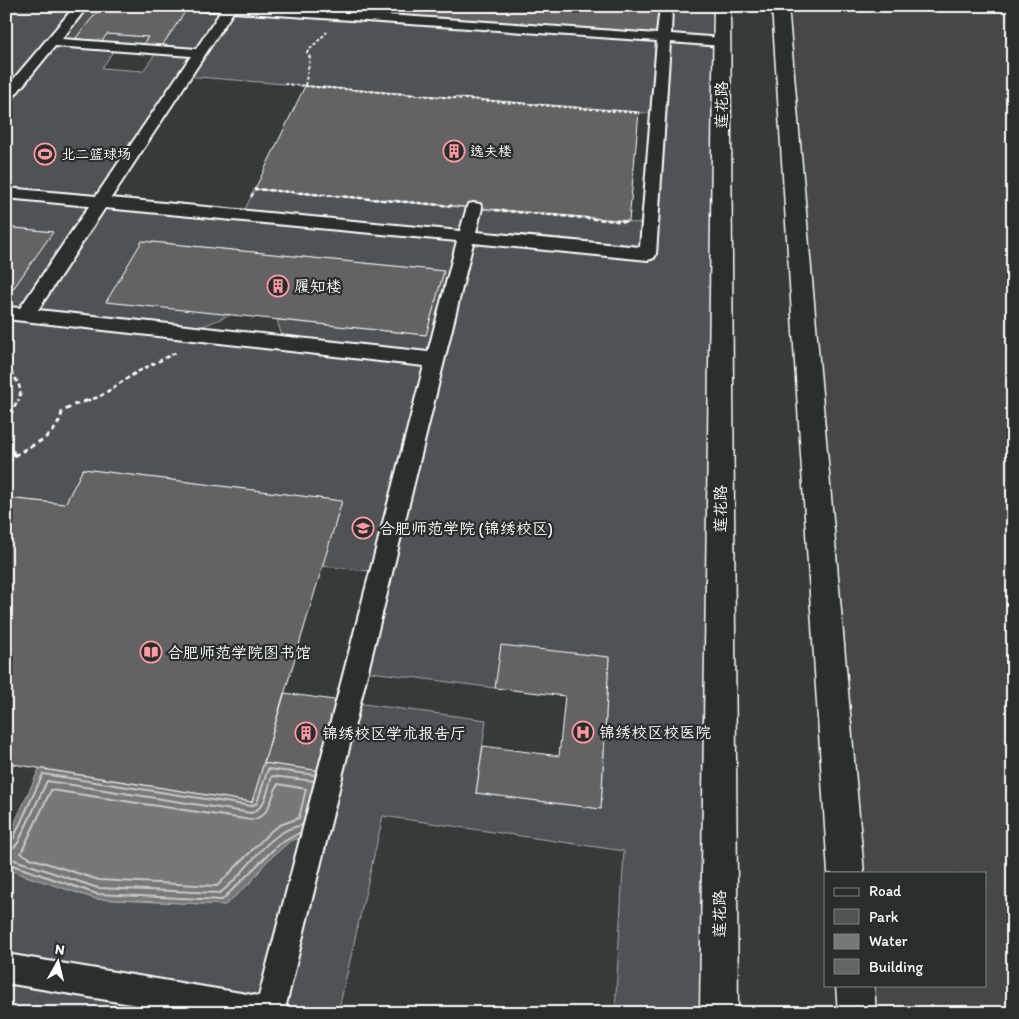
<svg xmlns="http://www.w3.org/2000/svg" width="1019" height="1019" font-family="Itim,'LXGW WenKai TC',sans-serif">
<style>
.built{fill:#444748}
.green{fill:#505354;stroke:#a8a9aa;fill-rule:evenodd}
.water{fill:#767879;stroke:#adaeaf}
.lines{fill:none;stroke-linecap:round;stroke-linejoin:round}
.shore{stroke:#c8c9c9;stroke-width:2}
.building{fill:#636465;stroke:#fff}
.minor-casing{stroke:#fff;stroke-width:4}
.primary-casing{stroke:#fff;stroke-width:3}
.path-far2{stroke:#fff;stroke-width:2;stroke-dasharray:3 2.5;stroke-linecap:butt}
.path-far1{stroke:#fff;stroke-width:2.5;stroke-dasharray:4.5 3;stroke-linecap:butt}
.path{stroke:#fff;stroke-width:3;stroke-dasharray:5 4;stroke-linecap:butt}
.minor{fill:#2a2d2e;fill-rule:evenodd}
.primary{fill:#2a2d2e;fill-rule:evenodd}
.labels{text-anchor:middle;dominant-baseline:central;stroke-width:4.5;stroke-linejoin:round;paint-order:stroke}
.far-poi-label{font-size:14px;fill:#fff;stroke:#2a2d2e;text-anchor:start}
.street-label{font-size:16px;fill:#fff;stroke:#2a2d2e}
.poi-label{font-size:16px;fill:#fff;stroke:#2a2d2e;text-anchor:start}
</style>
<rect width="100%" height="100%" fill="#373a3b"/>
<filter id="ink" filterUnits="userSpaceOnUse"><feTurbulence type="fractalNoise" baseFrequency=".02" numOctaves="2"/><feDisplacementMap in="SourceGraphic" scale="10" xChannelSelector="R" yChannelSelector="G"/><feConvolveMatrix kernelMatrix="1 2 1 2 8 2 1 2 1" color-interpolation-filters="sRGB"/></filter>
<g filter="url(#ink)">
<!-- built -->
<path class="built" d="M780 6H1013V1013H857L855 985H985V873H846Z"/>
<!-- green -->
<path class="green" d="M6 6H102L75 39 101 41 107 34 148 37 142 45 161 47 189 6H722L719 1013H615L624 851 383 816 338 1013H6V868L23 875 96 899 225 905 251 882 266 862 290 841 315 833 348 702 486 720 476 793 601 809 609 658 495 688 356 670 381 572 322 566 342 501 83 469 65 504 6 498V288L13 289 52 232 6 227ZM116 47 157 51 143 71 102 68ZM185 76 658 114 650 224 255 189 242 215 101 201ZM142 241 443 271H444L426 335 277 320 284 343 189 332 230 315Z"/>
<!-- water -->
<path class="water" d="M264 763 330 772 315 833 290 841 266 862 251 882 225 905 96 899 23 875 6 868V842L39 769 252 802Z"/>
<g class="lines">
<!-- shore -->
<path class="shore" d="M278 784 306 789 299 818 280 825 271 831 217 886 99 880 30 858 21 853 51 790 251 820C271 816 270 799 278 784Z
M6 843 13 839 43 774 251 806 257 803 268 769 316 775
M6 849 13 848 18 843 47 781 251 813C267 807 267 790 272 776L314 781
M6 857 98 888 220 893C244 875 258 847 283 832 289 828 296 827 302 825
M6 863 97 894 222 900 278 845 301 832"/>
</g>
<!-- building -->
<path class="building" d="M102 6H113L185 12 161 47 142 46 148 37 107 34 102 41 75 39Z
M231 6H666L664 38Z
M305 86 639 112 629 221 255 189Z
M6 227 53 232 13 289 6 288Z
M142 241 444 271 426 335 106 302Z
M83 469 342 501 252 802 6 763V498L65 504Z
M501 645 609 657 601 809 476 793 483 746 559 756 565 696 495 688Z
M284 693 348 702 330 772 264 763Z"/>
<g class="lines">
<!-- minor casing -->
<g class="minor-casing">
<path id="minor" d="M75 6H88L62 39 196 49 221 11 200 10 194 6H259L657 34 660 6H672L671 34 722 38 729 42 722 46 670 42 656 254 654 258 648 260 473 243 286 1005 289 1013H184L6 983V954L259 996 424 366 6 319V307L20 308 89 206 6 198V188L96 196 191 56 55 46 11 100 6 101V88ZM233 12 657 41 640 247 476 232 482 208 480 204 474 203 468 204 460 231 111 198ZM105 208 457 241 428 352 38 310Z"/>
</g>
<!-- primary casing -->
<g class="primary-casing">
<path id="primary" d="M714 6H730L738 1013H700Z
M772 6H788L864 873H828Z
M836 985H874L876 1013H838Z"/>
</g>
<!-- path-far2 -->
<path class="path-far2" d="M284 84 305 86 310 58 307 52 327 32
M305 86 638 113"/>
<!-- path-far1 -->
<path class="path-far1" d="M251 197 255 189 453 206
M495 210 628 222
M6 366C14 377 25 387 18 401
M86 401 99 397 137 372 177 352"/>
<!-- path -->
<path class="path" d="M6 423 18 400
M6 445 13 451 14 456 6 468
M14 456C34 443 57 438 62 412L74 405 89 400"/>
<!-- minor -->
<use href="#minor" class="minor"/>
<!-- primary -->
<use href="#primary" class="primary"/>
</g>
</g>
<!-- icons -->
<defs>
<g id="building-ring" transform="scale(1.125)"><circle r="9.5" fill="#2a2d2e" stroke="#ff9aa2" stroke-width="1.5"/><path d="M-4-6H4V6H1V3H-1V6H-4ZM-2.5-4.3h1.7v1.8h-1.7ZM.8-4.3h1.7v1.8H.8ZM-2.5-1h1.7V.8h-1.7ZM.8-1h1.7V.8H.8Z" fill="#ff9aa2"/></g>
<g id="stadium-ring" transform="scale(1.125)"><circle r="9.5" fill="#2a2d2e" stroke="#ff9aa2" stroke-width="1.5"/><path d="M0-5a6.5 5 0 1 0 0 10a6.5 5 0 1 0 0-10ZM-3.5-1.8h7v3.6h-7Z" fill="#ff9aa2"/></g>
<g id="university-ring" transform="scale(1.125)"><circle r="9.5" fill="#2a2d2e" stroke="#ff9aa2" stroke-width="1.5"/><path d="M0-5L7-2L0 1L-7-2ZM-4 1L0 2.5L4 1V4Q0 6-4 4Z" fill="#ff9aa2"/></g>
<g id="library-ring" transform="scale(1.125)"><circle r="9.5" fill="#2a2d2e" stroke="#ff9aa2" stroke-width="1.5"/><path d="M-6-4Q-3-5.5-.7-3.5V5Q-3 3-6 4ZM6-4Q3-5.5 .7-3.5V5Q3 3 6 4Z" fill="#ff9aa2"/></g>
<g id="hospital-ring" transform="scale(1.125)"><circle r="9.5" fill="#2a2d2e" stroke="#ff9aa2" stroke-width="1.5"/><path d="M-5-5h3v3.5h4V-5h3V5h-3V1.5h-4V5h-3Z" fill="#ff9aa2"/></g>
</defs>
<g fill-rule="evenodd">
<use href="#building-ring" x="454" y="151"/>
<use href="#stadium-ring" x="45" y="154"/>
<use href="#building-ring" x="278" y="286"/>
<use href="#university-ring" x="363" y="528"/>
<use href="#library-ring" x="151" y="652"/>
<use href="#hospital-ring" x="583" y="732"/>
<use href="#building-ring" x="306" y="733"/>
</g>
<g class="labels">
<!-- far-poi labels -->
<g class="far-poi-label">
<text x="470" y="151">逸夫楼</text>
<text x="61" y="154">北二篮球场</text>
</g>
<!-- street labels -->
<g class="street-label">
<text transform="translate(721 105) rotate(-90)">莲花路</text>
<text transform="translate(720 509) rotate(-90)">莲花路</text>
<text transform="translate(719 914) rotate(-90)">莲花路</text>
</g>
<!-- poi labels -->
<g class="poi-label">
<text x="294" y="286">履知楼</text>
<text x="379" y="528">合肥师范学院 (锦绣校区)</text>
<text x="167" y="652">合肥师范学院图书馆</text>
<text x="599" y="732">锦绣校区校医院</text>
<text x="322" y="733">锦绣校区学术报告厅</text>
</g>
</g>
<!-- margin -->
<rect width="1019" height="1019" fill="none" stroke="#2a2d2e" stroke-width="25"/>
<rect x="12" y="12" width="994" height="994" fill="none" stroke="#fff" stroke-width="2" filter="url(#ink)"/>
<!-- legend -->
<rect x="824" y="872" width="162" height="115" fill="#2a2d2e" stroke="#7f8182"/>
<rect x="834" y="888" width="25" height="8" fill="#2a2d2e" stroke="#7f8182"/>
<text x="869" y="896" font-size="15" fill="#ffffff">Road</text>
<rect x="834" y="909" width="25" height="15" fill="#505354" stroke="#7f8182"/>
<text x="869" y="922" font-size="15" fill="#ffffff">Park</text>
<rect x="834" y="934" width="25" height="15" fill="#767879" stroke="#7f8182"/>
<text x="869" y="946" font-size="15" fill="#ffffff">Water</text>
<rect x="834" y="959" width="25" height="15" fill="#636465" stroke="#7f8182"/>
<text x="869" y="972" font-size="15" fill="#ffffff">Building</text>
<!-- north arrow -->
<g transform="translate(58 962) rotate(8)" stroke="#2a2d2e" stroke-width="4" paint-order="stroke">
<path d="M0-4L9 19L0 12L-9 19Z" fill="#ffffff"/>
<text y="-8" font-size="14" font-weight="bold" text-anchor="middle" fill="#ffffff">N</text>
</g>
</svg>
